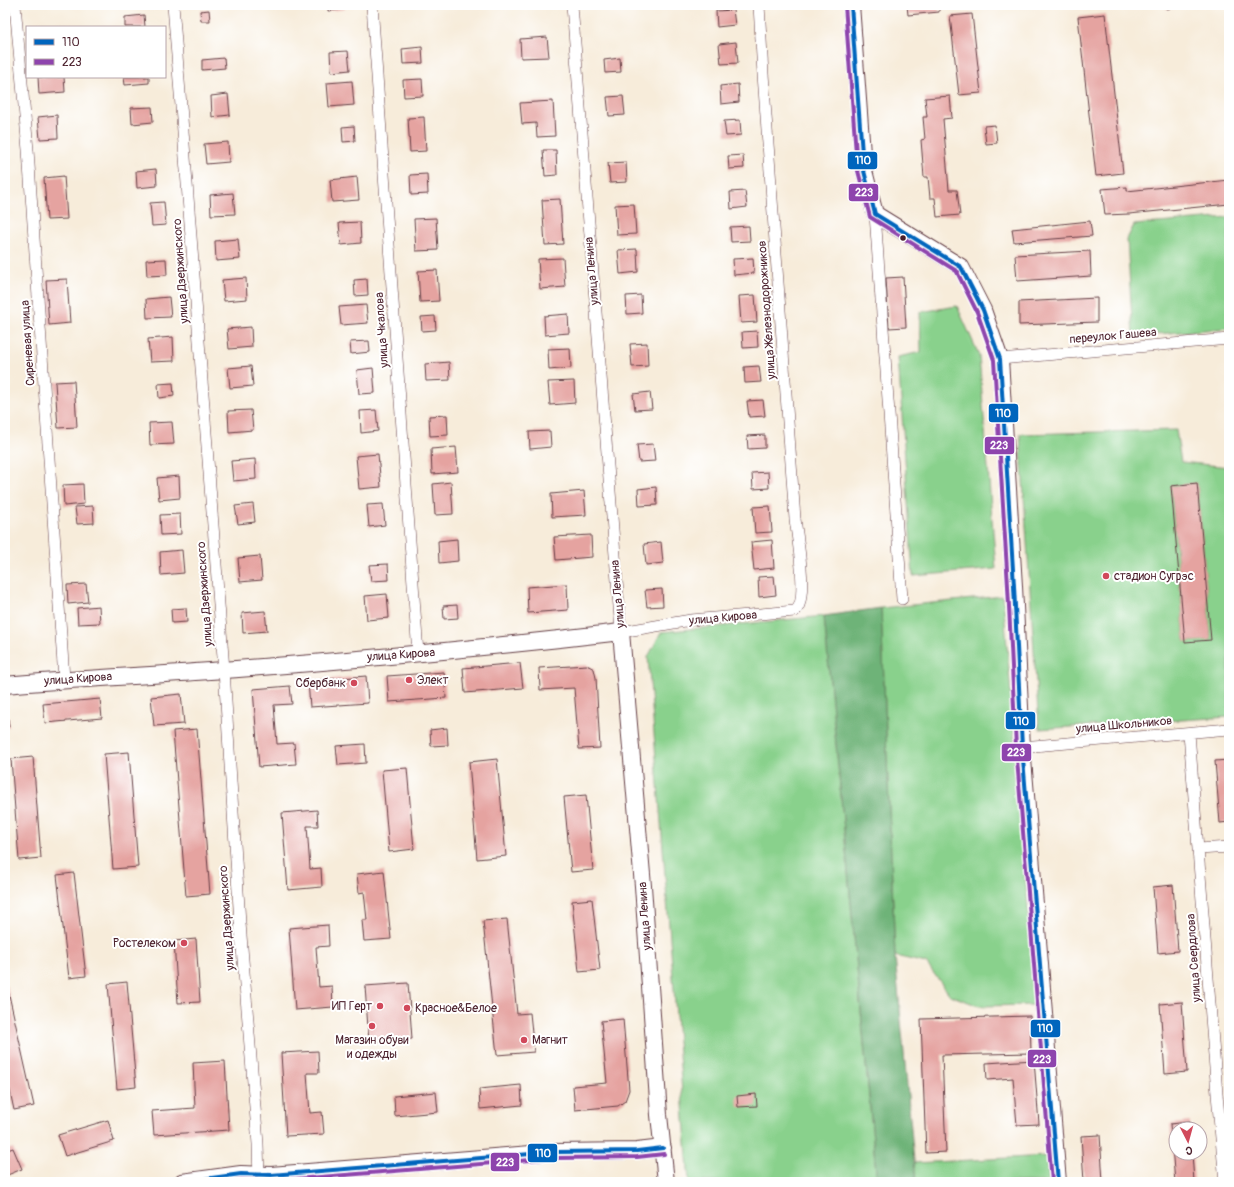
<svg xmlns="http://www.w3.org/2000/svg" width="1234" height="1187" font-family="Pangolin,sans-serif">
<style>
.green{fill:#89d18c;stroke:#6a785c;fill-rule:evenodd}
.forest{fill:#6eb378;stroke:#5c6952}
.building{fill:#e5a3a0}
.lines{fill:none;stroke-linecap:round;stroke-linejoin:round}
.street-casing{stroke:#643e45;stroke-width:12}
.secondary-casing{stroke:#643e45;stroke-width:18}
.street{stroke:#fff;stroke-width:11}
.secondary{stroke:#fff;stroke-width:16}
.bus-1-casing{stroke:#fff;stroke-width:7}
.bus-2-casing{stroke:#fff;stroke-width:7}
.bus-1{stroke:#0065bd;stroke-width:4}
.bus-2{stroke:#8e44ad;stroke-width:4}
.bus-dot{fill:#4a1f2b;stroke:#fff;stroke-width:1.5}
.poi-dot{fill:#d1495b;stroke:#fff;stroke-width:1.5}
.labels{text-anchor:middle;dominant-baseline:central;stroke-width:4;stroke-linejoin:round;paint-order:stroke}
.street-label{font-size:12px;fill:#4a1f2b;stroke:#fff}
.poi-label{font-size:12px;fill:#4a1f2b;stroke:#fff;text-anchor:start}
.line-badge{stroke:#fff;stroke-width:1.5}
.badge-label{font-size:11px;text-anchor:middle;font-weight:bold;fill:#fff}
</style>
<rect width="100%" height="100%" fill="#fff"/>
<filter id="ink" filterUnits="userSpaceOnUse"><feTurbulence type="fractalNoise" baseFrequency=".025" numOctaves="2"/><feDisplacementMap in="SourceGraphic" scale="8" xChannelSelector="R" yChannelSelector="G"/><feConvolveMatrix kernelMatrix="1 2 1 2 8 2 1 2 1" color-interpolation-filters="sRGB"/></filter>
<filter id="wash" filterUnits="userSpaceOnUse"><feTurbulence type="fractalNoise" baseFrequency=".012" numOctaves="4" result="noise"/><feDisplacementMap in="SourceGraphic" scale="16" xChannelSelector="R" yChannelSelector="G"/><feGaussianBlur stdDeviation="0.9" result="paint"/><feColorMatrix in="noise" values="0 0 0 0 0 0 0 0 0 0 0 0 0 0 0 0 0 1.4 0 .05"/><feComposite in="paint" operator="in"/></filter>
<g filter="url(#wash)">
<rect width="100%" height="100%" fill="#f7ecda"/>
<!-- green -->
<path class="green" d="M1229 217V328L1133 336 1127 239 1134 225Z
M957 306 979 355 996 569 913 576 898 357 921 352 920 312Z
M1176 430 1181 462 1229 467V717L1039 729 1020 434ZM1197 483 1211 640 1185 642 1171 486Z
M1003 596 1036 1005 979 1006 950 995 926 963 895 956 881 608Z
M824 616 877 1182H689L648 657 661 632Z
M1047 1156 1049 1182H916L914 1163Z"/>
<!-- forest -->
<path class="forest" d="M881 608 895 956 916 1182H877L824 616Z"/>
<g id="blocks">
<!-- building -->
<path class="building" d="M328 5H345V9L328 11Z
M907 5H939V12L908 15Z
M1166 5H1189V6L1166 9Z
M209 10 210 21H201L200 11Z
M733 10 735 25 717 27 716 11Z
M972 14 981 93 959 95 950 16Z
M1105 14 1123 173 1096 176 1078 17Z
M144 15 145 27H125V17Z
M547 37 549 57 521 58 520 39Z
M736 42 738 63 721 64 719 44Z
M422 47 423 63 403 64 402 49Z
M348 51 350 70 331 72 330 52Z
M224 58 225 68 202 70V60Z
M620 58 621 72 605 73 604 60Z
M38 77H64L65 92 39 94Z
M124 77H149V83L125 85Z
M422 79 423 96 404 97 403 80Z
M352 81 354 105 329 107 327 83Z
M738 84 739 102 721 104 720 86Z
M228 94 230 115 212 117 211 96Z
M623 96 625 115 609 116 607 97Z
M950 96 952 118 943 119 949 190H957L960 215 937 217 935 198H930L928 177H924L921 140 925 139 923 117H927L925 98Z
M553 101 555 136 537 137 536 123 522 124 520 103Z
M152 107 153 122 132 124 131 108Z
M57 115 58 138 40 139 38 117Z
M424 117 426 151 410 152 408 118Z
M740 120 741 135 726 136 724 121Z
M995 125 997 143 986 144 984 126Z
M354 126 355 141 343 142 342 127Z
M228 142 229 162 206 164 204 144Z
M543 150H556L557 175 545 176Z
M743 155 744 168 729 169 728 156Z
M626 162 627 182 610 183 608 163Z
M156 169 157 186 137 188 136 171Z
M427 174 428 194 411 195 410 175Z
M64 176 67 219 47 220 44 178Z
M357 177 359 200 332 202 330 180Z
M1229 180V204L1129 214 1105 215 1102 189 1127 187V191Z
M745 191 747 207 731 209 730 192Z
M233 193 235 214 211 215 210 195Z
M560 199 563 244 545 245 542 200Z
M164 202 166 225 152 226 150 203Z
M634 204 636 234 617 235 615 205Z
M436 218 438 250 416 251 414 219Z
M1090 221 1092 236 1014 242 1012 229Z
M360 222 361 243 341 245 339 223Z
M749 226 750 241 731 242 730 227Z
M238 239 240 259 216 261 215 241Z
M637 249 638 272 620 274 618 250Z
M1090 251 1091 276 1017 281 1015 255Z
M563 258 565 287 540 289 538 259Z
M753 258 754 273 734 275 733 259Z
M166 259 167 275 147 276 146 260Z
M437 270 439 301 420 302 418 271Z
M903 277 906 327 889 328 886 278Z
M246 278 247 299 224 301 222 280Z
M67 279 70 323 49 325 46 280Z
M367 279 368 295 355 296 354 280Z
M641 295 642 313 627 314 626 296Z
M755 295 757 322 741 323 739 296Z
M169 297 171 317 147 318 146 299Z
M1097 298V322L1019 325V302Z
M366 305 368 323 341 325 339 307Z
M568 314 569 333 545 335 544 316Z
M435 316 436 330 422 331 421 317Z
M251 327 252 347 229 349 227 329Z
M757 331 758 347 743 348 742 332Z
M173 337 174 361 150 362 148 339Z
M369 341 370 352 351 354 350 342Z
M647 343 648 366 632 367 630 344Z
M570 348 571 368 549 370 548 349Z
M449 362 450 380 426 381 425 364Z
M251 366 253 386 230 388 228 368Z
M759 366 761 382 745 383 744 367Z
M373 368 375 393 359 394 357 370Z
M74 381 77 427 58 428 55 382Z
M574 381 575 403 550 405 548 382Z
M173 383 174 396 159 398 158 384Z
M650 392 652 409 635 410 633 394Z
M763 400 765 416 749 417 747 401Z
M251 410 253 430 229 432 228 411Z
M376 410 378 431 361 433 360 411Z
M447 415 448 435 430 436 429 416Z
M172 422 174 444 150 445 149 423Z
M550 431 551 447 530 449 529 432Z
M765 435V448L748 449 747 436Z
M653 444 655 461 639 462 637 445Z
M456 447 458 472 432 474 431 449Z
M378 454 381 487 359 489 356 456Z
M255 459 256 479 233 481 231 461Z
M768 472 769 488 753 489 752 473Z
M179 476 180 498 159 500 157 478Z
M451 482 453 514 435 515 433 484Z
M1197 483 1211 640 1185 642 1171 486Z
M83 484 84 504 64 506 63 485Z
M656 487 657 505 639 506 638 489Z
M584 491 586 515 552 517 551 494Z
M253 504 255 522 238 524 235 506Z
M383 504 385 525 369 527 367 505Z
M93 506 94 523 77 524 75 507Z
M770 506 772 532 755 533 753 507Z
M180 514 181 534 161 535 160 515Z
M591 535 592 557 556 560 554 537Z
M457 539 458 561 439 563 438 541Z
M772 540 774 568 754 570 751 542Z
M661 542 663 563 646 565 644 544Z
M182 550 184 573 161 575 160 552Z
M260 556 262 580 240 582 238 558Z
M388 564 389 580 371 581 369 565Z
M774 576 776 595 759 597 758 577Z
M86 584 88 602 68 604 67 585Z
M567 584 568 610 528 613 527 587Z
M662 589 663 606 647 607 645 590Z
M387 594 389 618 367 620 365 596Z
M457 605 458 618 444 619 443 606Z
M99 606 100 623 78 624 77 608Z
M186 608 187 622 172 623 171 609Z
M265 611 267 631 243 633 242 613Z
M520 663 523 688 465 693 463 668Z
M587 665 594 669 596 678 600 748 579 749 574 688 540 690 539 668Z
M444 672 446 698 389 702 387 676Z
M366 676 368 703 310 707 308 681Z
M290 686 292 704 274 705 277 744 294 743 296 764 259 767 253 689Z
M181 694 184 724 154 726 151 697Z
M100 699 102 718 45 723 43 704Z
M7 708 9 727H5V709Z
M447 728 448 745 431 746 430 730Z
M197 729 210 894 186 896 173 731Z
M365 744 366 763 338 765 336 746Z
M129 752 138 867 113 869 104 754Z
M33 757 41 858 19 860 11 759Z
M497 759 506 856 477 859 469 762Z
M1229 760V822L1220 823 1215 761Z
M407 768 414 849 389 852 382 770Z
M586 795 593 870 571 872 564 797Z
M317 810 318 826H307L310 869 321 868 322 887 288 890 282 813Z
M384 871 391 939 364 941 362 920H367L364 892 359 893 357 874Z
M74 873 86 976 69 978 57 875Z
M1173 885 1178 951 1158 953 1153 887Z
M592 899 600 970 579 972 572 901Z
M507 919 517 1014 530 1013 534 1052 497 1055 483 921Z
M328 925 329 946 316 947 319 987 332 986 333 1007 295 1010 289 928Z
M196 939 200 1002 178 1003 174 941Z
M127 982 136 1087 117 1089 108 984Z
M408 983 412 1039 369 1042 365 986Z
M7 986 34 1106 14 1110 5 1068V987Z
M1182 1002 1187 1072 1165 1074 1160 1004Z
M1030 1016 1031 1053 942 1055 946 1152 926 1153 921 1019Z
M623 1019 629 1090 625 1101 618 1106 575 1110 573 1086 607 1083 601 1021Z
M318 1051 319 1073H307L310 1113 322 1112 324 1134 286 1136 281 1053Z
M1034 1060 1039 1124 1017 1125 1013 1078 987 1080 986 1063Z
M225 1061 229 1130 154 1135 152 1111 195 1108 193 1063Z
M521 1085 522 1105 480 1109 479 1089Z
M436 1092 438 1112 395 1116 394 1096Z
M756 1094 757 1106 738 1107 737 1096Z
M108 1120 114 1141 65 1156 58 1135Z
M1190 1122V1129H1176V1153H1192L1194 1182H1175L1170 1124Z
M1100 1135 1103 1182H1084L1081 1136Z
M13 1148 22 1169 5 1176V1151Z"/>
</g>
</g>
<g filter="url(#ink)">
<use href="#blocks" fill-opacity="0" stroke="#643e45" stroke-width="1"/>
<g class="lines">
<!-- street casing -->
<g class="street-casing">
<path id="street" d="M15 5 28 150 64 679
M173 5 183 131 224 670 240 923 258 1144 259 1181
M372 5 418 654
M572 5 621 632 691 620 795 611C809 602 797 535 795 519L763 74 759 5
M875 214 902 599
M1000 359 1229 339
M1189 733 1217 1094 1225 1182
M1022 747 1229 729
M1199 849 1229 847"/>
</g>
<!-- secondary casing -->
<g class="secondary-casing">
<path id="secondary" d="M851 5 863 167 875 214 961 267 983 310 1000 359 1014 586 1022 747 1058 1182
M5 685C73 679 141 676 210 671 347 661 484 648 621 632L643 886 659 1115 666 1182
M182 1182 241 1174 271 1175 555 1152 637 1151 663 1148"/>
</g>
<!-- street -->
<use href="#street" class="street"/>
<!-- secondary -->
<use href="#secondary" class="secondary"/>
<!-- bus-1 casing -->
<g class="bus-1-casing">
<path id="bus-1" d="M851 5 863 167 875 214 961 267
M961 267 983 310 1000 359 1014 586 1022 747 1058 1182
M182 1182 241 1174 271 1175 555 1152 637 1151 663 1148"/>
</g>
<!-- bus-2 casing -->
<g class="bus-2-casing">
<path id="bus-2" d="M845 5 857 167 870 217 958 272
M956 270 977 312 994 360 1008 586 1016 747 1052 1182
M227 1182 241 1180 271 1181 555 1158 637 1157 664 1154"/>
</g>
<!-- bus-1 -->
<use href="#bus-1" class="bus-1"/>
<!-- bus-2 -->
<use href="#bus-2" class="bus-2"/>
</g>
</g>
<!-- markers -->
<circle class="bus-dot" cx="903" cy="238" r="3.5"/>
<g class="poi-dot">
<circle cx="1106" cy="576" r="4"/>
<circle cx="409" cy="680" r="4"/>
<circle cx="354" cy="683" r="4"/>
<circle cx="184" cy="943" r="4"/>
<circle cx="380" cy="1006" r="4"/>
<circle cx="407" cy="1008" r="4"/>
<circle cx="372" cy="1026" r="4"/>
<circle cx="524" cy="1040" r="4"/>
</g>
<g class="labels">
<!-- street labels -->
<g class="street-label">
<text transform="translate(181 271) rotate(-94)">улица Дзержинского</text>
<text transform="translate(592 271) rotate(-95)">улица Ленина</text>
<text transform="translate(767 310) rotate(-94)">улица Железнодорожников</text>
<text transform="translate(382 330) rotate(-94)">улица Чкалова</text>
<text transform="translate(1113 336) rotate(-5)">переулок Гашева</text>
<text transform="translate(28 343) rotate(-94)">Сиреневая улица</text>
<text transform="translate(205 594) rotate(-94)">улица Дзержинского</text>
<text transform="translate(618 594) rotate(-95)">улица Ленина</text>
<text transform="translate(723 618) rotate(-5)">улица Кирова</text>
<text transform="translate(401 655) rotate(-4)">улица Кирова</text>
<text transform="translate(78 679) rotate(-4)">улица Кирова</text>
<text transform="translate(1124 725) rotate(-5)">улица Школьников</text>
<text transform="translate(645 916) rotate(-94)">улица Ленина</text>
<text transform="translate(227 918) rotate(-94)">улица Дзержинского</text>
<text transform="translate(1194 958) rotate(-94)">улица Свердлова</text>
</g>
<!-- poi labels -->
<g class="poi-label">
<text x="1114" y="576">стадион Сугрэс</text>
<text x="417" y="680">Элект</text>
<text x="346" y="683" text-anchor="end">Сбербанк</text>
<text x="176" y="943" text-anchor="end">Ростелеком</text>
<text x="372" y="1006" text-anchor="end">ИП Герт</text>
<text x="415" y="1008">Красное&amp;Белое</text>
<text x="372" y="1040" text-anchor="middle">Магазин обуви<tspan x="372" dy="14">и одежды</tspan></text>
<text x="532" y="1040">Магнит</text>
</g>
</g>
<g class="line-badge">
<rect x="847" y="151" width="31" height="19" rx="4" fill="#0065bd"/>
<rect x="848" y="183" width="31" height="19" rx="4" fill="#8e44ad"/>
<rect x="988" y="403" width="31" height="20" rx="4" fill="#0065bd"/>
<rect x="984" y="436" width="31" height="19" rx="4" fill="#8e44ad"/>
<rect x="1005" y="711" width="31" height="19" rx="4" fill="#0065bd"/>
<rect x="1001" y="743" width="31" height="19" rx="4" fill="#8e44ad"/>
<rect x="1030" y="1019" width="31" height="19" rx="4" fill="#0065bd"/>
<rect x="1027" y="1049" width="30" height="19" rx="4" fill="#8e44ad"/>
<rect x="527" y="1143" width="31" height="20" rx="4" fill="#0065bd"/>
<rect x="490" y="1152" width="30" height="20" rx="4" fill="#8e44ad"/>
</g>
<g class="badge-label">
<text x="863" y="164">110</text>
<text x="864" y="196">223</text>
<text x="1003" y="417">110</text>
<text x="999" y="449">223</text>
<text x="1021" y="725">110</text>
<text x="1016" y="756">223</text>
<text x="1045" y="1032">110</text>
<text x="1042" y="1063">223</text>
<text x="543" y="1157">110</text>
<text x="505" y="1166">223</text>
</g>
<!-- margin -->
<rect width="1234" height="1187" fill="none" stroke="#fff" stroke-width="20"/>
<!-- legend -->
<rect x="26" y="26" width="140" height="52" fill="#ffffff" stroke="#b7a5aa"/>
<rect x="34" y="39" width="20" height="6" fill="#0065bd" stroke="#b7a5aa"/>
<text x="62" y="46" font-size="12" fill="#4a1f2b">110</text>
<rect x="34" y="59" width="20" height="6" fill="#8e44ad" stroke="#b7a5aa"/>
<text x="62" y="66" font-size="12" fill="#4a1f2b">223</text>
<!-- north arrow -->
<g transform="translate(1188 1141) rotate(174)"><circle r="19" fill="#ffffff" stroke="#b7a5aa"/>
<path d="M0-3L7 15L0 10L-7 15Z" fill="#d1495b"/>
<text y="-6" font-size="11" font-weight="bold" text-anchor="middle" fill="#4a1f2b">С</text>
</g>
</svg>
